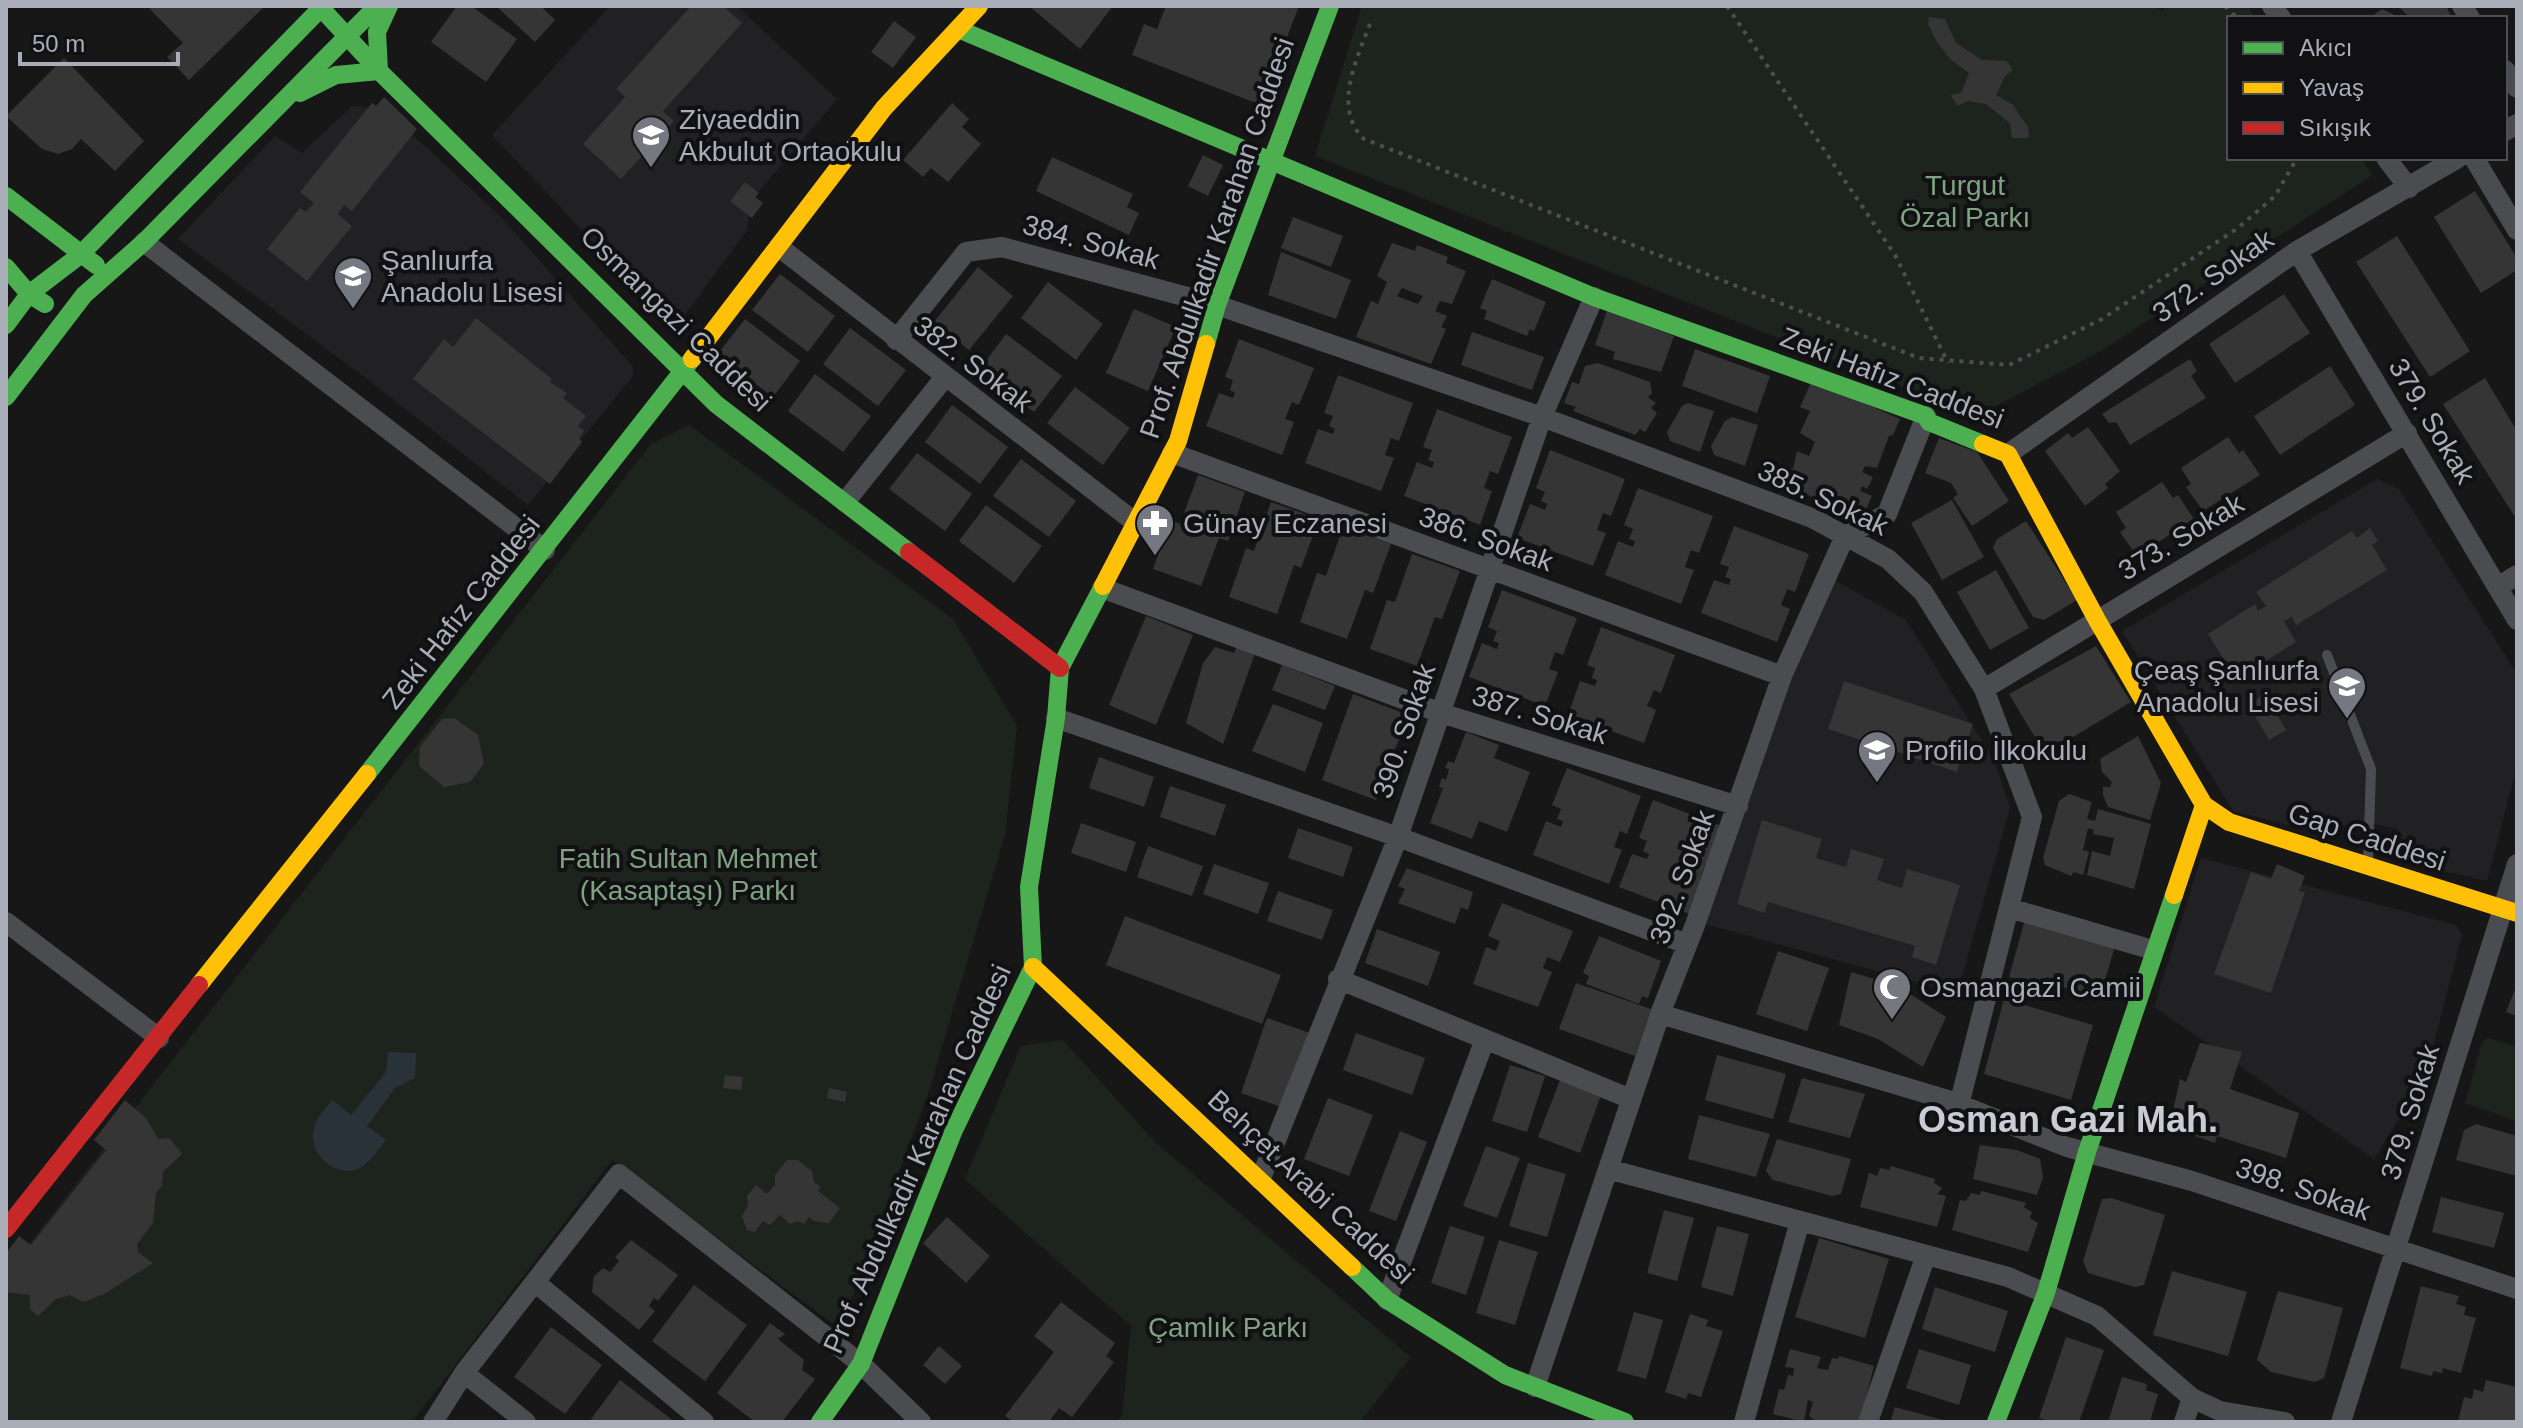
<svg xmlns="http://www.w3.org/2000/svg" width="2523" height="1428" font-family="Arial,sans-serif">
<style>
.built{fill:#212123}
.green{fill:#1d241e}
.water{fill:#2a3239}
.building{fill:#353536;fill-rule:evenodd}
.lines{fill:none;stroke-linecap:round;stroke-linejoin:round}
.path{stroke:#4d4e52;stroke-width:4;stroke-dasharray:4 6;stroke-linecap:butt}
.lane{stroke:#4b4c50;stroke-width:10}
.street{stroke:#4b4c50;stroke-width:20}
.fast{stroke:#4caf50;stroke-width:18}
.slow{stroke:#ffc107;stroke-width:18}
.jam{stroke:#c62828;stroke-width:18}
.labels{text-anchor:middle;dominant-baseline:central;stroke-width:8;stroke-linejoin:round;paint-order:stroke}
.poi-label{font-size:28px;fill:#a8adb8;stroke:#111113;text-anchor:start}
.park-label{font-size:28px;fill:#7fa381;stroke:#111113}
.street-label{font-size:28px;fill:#a8adb8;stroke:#111113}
.district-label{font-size:36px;font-weight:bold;fill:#c9ccd4;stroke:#111113}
</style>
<rect width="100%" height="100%" fill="#171717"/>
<!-- built -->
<path class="built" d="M610 6H737L837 99 749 203 748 229 675 328 492 135Z
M352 106 384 108 504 220 633 367V376L528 505 371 382 178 239 275 136 302 153Z
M2377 479 2399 489 2517 674V766L2487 881 2413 864 2396 829 2362 821 2316 832 2233 811 2122 631Z
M1833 579 1906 620 1994 760 2010 808 1957 993 1705 924 1794 658Z
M2201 858 2456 925 2462 935 2425 1077 2374 1159 2154 1007Z"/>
<!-- green -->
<path class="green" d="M1362 6H2155L2162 11 2166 6H2247L2256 18H2229V158H2360L2373 175 2101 351 1994 407 1931 398 1315 156Z
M689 425 953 619 1017 726 1005 834 928 1094 840 1329 612 1160 412 1422H6V1274L651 444Z
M2488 1038 2517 1047V1121L2465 1103 2482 1043Z
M1063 1040 1155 1142 1411 1357 1360 1422H1116L1122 1416 1131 1326 965 1179 1021 1046Z"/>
<!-- water -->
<path class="water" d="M388 1052 416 1053 415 1078 395 1088 367 1126 386 1140C378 1149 371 1162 360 1168 338 1179 310 1156 313 1133 314 1120 325 1109 332 1100L351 1115 386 1072Z"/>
<!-- building -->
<path class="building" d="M147 6H265L189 80 167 57 183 43Z
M457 6H471L517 39 486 82 431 42Z
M496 6H541L555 20 535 42Z
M691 6H723L742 23 663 111 674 121 621 179 583 144 625 97 616 89Z
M1029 6H1113L1080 49Z
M1166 6H1299L1261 105 1132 55 1144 24 1157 29Z
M2398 6H2446L2452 18H2410Z
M2382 9 2393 14 2395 18H2369Z
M1929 17 1945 19 1956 43 1982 60 2007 61 2013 70 2005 76 1996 95 2013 105 2028 127 2029 138H2012L2010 123 1986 104 1968 101 1957 106 1951 95 1961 93 1969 73 1951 60 1937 42 1928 24Z
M894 21 916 37 893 68 871 52Z
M64 58 144 141 115 171 81 139 72 149 58 154 42 149 6 116Z
M384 97 417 129 352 211 344 205 338 214 352 226 307 281 267 249 300 208 306 212 314 203 300 192 372 103 376 106Z
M952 103 969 119 962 127 981 144 948 182 931 168 923 177 903 160Z
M1203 155 1223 165 1208 196 1188 186Z
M1052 157 1133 194 1127 207 1139 213 1129 235 1036 191Z
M745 182 759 193 755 197 763 203 752 218 730 201Z
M2475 191 2517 258V270L2481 293 2434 217Z
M1293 217 1343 236 1331 267 1281 248Z
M2397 236 2470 351 2430 377 2356 262Z
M1392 243 1415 251 1417 245 1448 257 1446 263 1466 271 1452 304 1440 301 1435 311 1447 316 1441 327 1446 329 1431 364 1356 337 1371 301 1378 304 1387 282 1377 276ZM1402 288 1423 296 1418 304 1397 296Z
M1281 252 1351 280 1336 319 1268 295Z
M978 267 1013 296 969 350 934 322Z
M780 274 835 316 808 352 752 310Z
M1492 279 1546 302 1534 331 1530 329 1527 336 1484 319 1487 311 1480 308Z
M1048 282 1103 324 1076 360 1021 318Z
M2284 294 2310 333 2235 383 2209 344Z
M1134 309 1176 327 1148 391 1106 373Z
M1607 311 1674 336 1661 372 1613 359 1615 352 1595 345Z
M476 318 552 379 550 382 567 393 563 398 586 416 578 426 584 431 579 439 582 442 550 484 413 379 444 339 453 347Z
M745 319 800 361 773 397 717 355Z
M850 328 906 370 878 406 823 364Z
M1472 332 1544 357 1532 390 1461 365Z
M1006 334 1062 376 1034 412 979 370Z
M1239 339 1314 368 1299 405 1292 402 1285 419 1294 422 1282 455 1206 426 1219 393 1233 398 1235 393 1230 390 1233 380 1225 377Z
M1695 349 1770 376 1757 413 1682 386Z
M2190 359 2197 371 2191 376 2206 398 2130 445 2116 422 2109 423 2102 414Z
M1598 363 1650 382 1652 393 1648 397 1656 403 1651 408 1657 413 1645 432 1640 429 1635 435 1573 411 1576 407 1564 403 1572 382 1579 384 1585 366Z
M2330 366 2355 405 2280 455 2254 416Z
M815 374 871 416 843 452 788 411Z
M1338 375 1413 403 1399 441 1391 438 1385 455 1394 458 1381 491 1305 463 1318 429 1333 434 1335 429 1329 426 1333 416 1324 413Z
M2485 378 2517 431V520L2443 404Z
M1812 380 1900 419 1893 435 1889 436 1877 468 1865 466 1862 472 1873 477 1867 489 1862 486 1860 491 1872 496 1861 520 1780 482 1787 467 1793 469 1797 451 1809 456 1815 442 1800 433 1810 411 1800 407Z
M1075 387 1130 428 1103 465 1047 423Z
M1688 403 1714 411 1700 452 1670 441 1667 432 1682 406Z
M952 405 1008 447 980 484 925 442Z
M1437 409 1512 437 1498 474 1490 471 1484 488 1492 491 1480 525 1404 496 1417 462 1432 468 1434 462 1428 460 1432 450 1423 447Z
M1732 417 1758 425 1745 466 1714 455 1711 446 1725 421Z
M2088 427 2120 471 2105 484 2108 488 2085 506 2045 451 2068 433 2072 438Z
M2228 437 2239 453 2243 450 2260 475 2203 511 2186 487 2191 484 2181 468Z
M1939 438 1977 452 2009 501 1972 526 1953 498 1958 494 1951 483 1925 473Z
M1550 450 1625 479 1611 516 1603 513 1597 530 1606 533 1593 566 1517 538 1530 504 1545 510 1547 504 1541 501 1545 492 1536 488Z
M917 453 972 494 945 531 889 489Z
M1021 459 1076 501 1049 537 993 496Z
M1198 475 1245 492 1228 541 1219 538 1201 586 1153 569 1171 520 1180 524Z
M2162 482 2173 498 2178 495 2194 519 2137 556 2120 532 2126 528 2116 512Z
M1638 488 1713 516 1699 553 1691 550 1685 567 1694 570 1681 604 1605 575 1618 541 1633 547 1635 541 1629 539 1633 529 1624 525Z
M1952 500 1984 557 1942 580 1911 523Z
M1271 502 1319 519 1301 568 1294 565 1277 614 1229 597 1246 548 1254 551Z
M986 505 1042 546 1014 583 959 541Z
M2026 521 2077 600 2044 620 2033 617 1993 548 1997 539Z
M1734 526 1809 554 1795 592 1787 589 1781 605 1790 609 1777 642 1701 613 1714 580 1729 585 1731 579 1725 577 1729 567 1720 564Z
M1343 527 1391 544 1373 593 1365 590 1347 639 1300 622 1317 573 1326 576Z
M2370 528 2378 541 2372 545 2387 570 2296 625 2292 617 2284 621 2296 642 2236 679 2208 634 2255 604 2258 611 2266 606 2256 592 2352 531 2357 538Z
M1412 554 1460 571 1442 619 1435 617 1417 666 1370 649 1387 600 1395 602Z
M1996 570 2029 628 1990 650 1957 592Z
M1502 590 1577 618 1563 655 1555 652 1549 669 1558 672 1545 706 1469 677 1482 643 1497 649 1499 643 1493 641 1497 631 1488 627Z
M1146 616 1193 635 1156 725 1109 705Z
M1601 627 1675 655 1661 693 1654 690 1647 706 1656 710 1644 743 1568 715 1580 681 1595 686 1597 680 1592 678 1595 668 1587 665Z
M1237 646 1255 653 1223 744 1186 723 1203 663 1215 647 1234 653Z
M2096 646 2131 702 2045 754 2009 694Z
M1282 665 1335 686 1325 710 1272 690Z
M1844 681 1973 724 1957 772 1828 729Z
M1353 694 1408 715 1376 800 1322 780Z
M2265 694 2286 730 2269 740 2248 704Z
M1273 704 1323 723 1305 772 1252 751Z
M454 718 478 735 484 764 470 782 444 787 419 766 420 747 442 719Z
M1466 732 1499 745 1494 758 1530 772 1507 832 1479 821 1472 839 1430 823 1443 788 1439 787 1442 778 1446 780 1449 769 1445 768 1448 761 1454 763Z
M2138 736 2161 783 2150 820 2108 807 2103 795V787H2110L2112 782 2102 772 2100 759Z
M1099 757 1154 777 1144 807 1089 788Z
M1567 768 1641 796 1627 834 1620 831 1614 847 1622 850 1609 884 1533 855 1546 821 1561 827 1563 821 1557 819 1561 809 1552 805Z
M1170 786 1226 805 1215 836 1160 817Z
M2069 794 2092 802 2087 819 2095 821 2098 809 2151 824 2134 889 2087 875 2092 851 2110 856 2114 838 2093 834 2094 830 2088 828 2083 850 2089 852 2083 875 2074 872 2071 876 2045 865 2043 858 2059 801Z
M1653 800 1727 828 1713 866 1706 863 1700 879 1708 883 1695 916 1619 887 1632 854 1647 859 1649 854 1643 851 1647 841 1639 838Z
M1762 820 1822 839 1816 858 1846 867 1851 849 1884 859 1877 880 1902 888 1907 869 1960 885 1936 965 1912 957 1915 946 1768 902 1765 913 1737 904Z
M1081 823 1136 842 1126 872 1071 853Z
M1298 828 1353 847 1343 877 1288 858Z
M1148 846 1203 866 1192 896 1137 877Z
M1214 864 1269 883 1258 914 1203 894Z
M2277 864 2305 876 2299 891 2305 892 2271 993 2214 974 2251 872 2271 879Z
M1407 868 1473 892 1468 910 1461 907 1455 924 1398 903 1405 889 1398 886Z
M1278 891 1333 910 1322 940 1267 921Z
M1502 903 1573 931 1560 962 1547 957 1543 968 1552 972 1538 1007 1473 984 1486 947 1496 951 1500 941 1488 936Z
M1125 916 1281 975 1262 1024 1106 965Z
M2026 916 2116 943 2101 993 2084 988 2083 992 2062 987 2063 981 2046 977 2043 987 2009 977Z
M1377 929 1440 952 1428 986 1365 963Z
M1599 936 1661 961 1648 998 1642 996 1639 1004 1586 984 1589 976 1583 973Z
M1778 951 1829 968 1807 1031 1756 1014Z
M1851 972 1898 986 1946 1017 1923 1067 1878 1039 1839 1025Z
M1576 983 1651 1009 1635 1056 1559 1029Z
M2517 984V1016L2506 1012Z
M2004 999 2093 1025 2071 1100 1984 1074Z
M1267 1018 1310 1033 1284 1108 1241 1093Z
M1356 1033 1425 1058 1412 1095 1343 1070Z
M2200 1043 2242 1052 2230 1089 2299 1113 2286 1158 2217 1136 2215 1143 2175 1129 2170 1124 2180 1079 2186 1082Z
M1717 1055 1786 1074 1773 1119 1705 1100Z
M1510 1065 1545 1076 1527 1132 1492 1121Z
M725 1075 743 1077 741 1090 723 1088Z
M1802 1078 1865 1094 1850 1138 1788 1122Z
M1560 1080 1601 1095 1580 1153 1538 1137Z
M829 1088 847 1092 845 1102 827 1098Z
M1328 1098 1373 1115 1349 1176 1304 1159Z
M125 1100 146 1118 158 1139 169 1138 182 1154 163 1172 162 1186 156 1193 153 1223 137 1244 138 1252 153 1263 104 1294 83 1302 70 1295 56 1299 38 1316 30 1309V1295L6 1292V1253L19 1236 31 1245 106 1150 94 1140Z
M1699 1115 1770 1134 1756 1177 1688 1159Z
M2476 1124 2517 1136V1176L2456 1160 2464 1130Z
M1400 1131 1427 1142 1396 1221 1369 1211Z
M1777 1139 1851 1159 1841 1194 1832 1196 1773 1180 1766 1171Z
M1980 1145 2017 1150 2040 1159 2043 1177 2037 1195 1973 1179Z
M1486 1146 1520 1158 1497 1218 1463 1206Z
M787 1160H798L812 1171 814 1182 821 1187 818 1191 840 1208 829 1223 814 1221 809 1217 804 1224 798 1221 790 1224 780 1215 770 1225 763 1221 755 1232 747 1230 742 1216 748 1205 747 1196 756 1185 767 1194 775 1185V1175Z
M1528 1163 1566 1174 1547 1237 1509 1226Z
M1891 1166 1935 1179 1934 1183 1942 1188 1937 1194 1946 1196 1937 1227 1860 1207 1869 1173 1877 1176 1880 1168 1889 1170Z
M1982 1191 2026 1203 2024 1207 2032 1212 2030 1218 2038 1223 2028 1252 1952 1230 1960 1200 1966 1201 1971 1193 1979 1195Z
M2441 1197 2504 1213 2494 1248 2432 1232Z
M2111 1198 2165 1215 2144 1285 2135 1287 2088 1273 2083 1261 2102 1199Z
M1664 1210 1694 1218 1677 1281 1647 1273Z
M947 1217 990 1256 966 1283 923 1243Z
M1450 1226 1485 1237 1466 1295 1431 1283Z
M1717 1226 1749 1234 1733 1296 1701 1287Z
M1819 1238 1889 1259 1865 1338 1795 1317Z
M631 1240 678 1275 658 1301 654 1298 649 1306 655 1311 639 1330 592 1292 594 1276 603 1268 610 1272 619 1261 615 1257Z
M1499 1240 1538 1252 1515 1325 1476 1313Z
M2172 1271 2247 1292 2228 1356 2153 1335Z
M694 1285 747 1325 705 1381 652 1341Z
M2421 1286 2459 1296 2456 1304 2466 1307 2464 1315 2476 1318 2461 1373 2443 1368 2442 1373 2433 1371 2432 1376 2400 1368Z
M1935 1287 2008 1311 1995 1352 1922 1329Z
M2278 1291 2343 1308 2324 1378 2315 1382 2271 1372 2257 1360Z
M1061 1302 1115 1343 1106 1356 1114 1362 1072 1417 1059 1408 1049 1422H1014L1005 1416 1054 1352 1034 1336Z
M1634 1312 1663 1320 1646 1379 1617 1371Z
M1690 1314 1708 1320 1706 1326 1723 1331 1701 1397 1688 1393 1686 1399 1665 1392Z
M770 1323 785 1334 778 1339 804 1360 802 1370 815 1379 782 1422H755L717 1393Z
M551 1327 602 1365 565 1414 514 1377Z
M2066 1337 2104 1350 2079 1422H2052L2039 1418Z
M939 1346 962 1366 945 1384 923 1365Z
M1790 1349 1821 1357 1817 1368 1828 1370 1832 1358 1838 1359 1839 1356 1874 1366 1860 1422H1817L1809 1416 1813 1402 1808 1400 1804 1422 1773 1414 1779 1389 1784 1390 1788 1375 1793 1376 1794 1368 1785 1367Z
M1919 1349 1971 1365 1959 1405 1906 1388Z
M2122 1377 2147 1384 2146 1390 2158 1394 2150 1422H2108Z
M620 1380 675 1422H589Z
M2486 1380 2517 1387V1422H2458L2464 1397 2472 1399 2474 1389 2483 1392Z
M1895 1407 1947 1421V1422H1890Z"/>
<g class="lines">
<!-- path -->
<path class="path" d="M1727 6 1895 255 1948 363
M2225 6 2237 18
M1370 24C1357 58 1332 109 1364 139L1919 358 2009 365 2102 319 2238 228 2275 196 2297 158"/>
<!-- lane -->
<path class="lane" d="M2327 655 2371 769 2368 864"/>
<!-- street -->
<path class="street" d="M2272 6 2281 18
M2462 6 2470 18
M2505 70 2517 88
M2505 131 2517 124
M2386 158 2409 188
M2474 158 2517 230
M144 242 545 550
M779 247 1136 523
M2297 251 2517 620
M896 340 966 252 1002 247 1217 305 1542 417 1812 518 1888 559 1923 592 1984 689 2032 817 1959 1105
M1172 453 1782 676
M2008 454 2297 251 2458 158
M845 502 945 377
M2498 587 2517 575
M1102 588 1441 713 1738 806
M1984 689 2407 433
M1056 718 1398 837 1687 944
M2009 908 2153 950
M6 922 159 1038
M1338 979 1631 1099
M1660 1014 1948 1100 2067 1147 2192 1181 2517 1289
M1608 1169 2008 1277 2097 1316 2192 1398 2220 1411 2285 1422
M1260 1180 1398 837 1542 417 1594 297
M536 1283 704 1422
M1387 1300 1484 1042
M464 1373 526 1422
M1535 1387 1660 1014 1695 925 1782 676 1845 536 1887 514 1926 416
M433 1422 464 1373 619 1174 861 1364 921 1422
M1744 1422 1800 1221
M1868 1422 1926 1255
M2184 1422 2192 1398
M2341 1422 2517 864"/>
<!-- fast -->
<path class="fast" d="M321 8 379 71 716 404 909 552
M958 29 1594 297 1926 416 1929 422 1983 444
M300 93 336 75 379 71 377 32 389 6
M6 196 96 265
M6 267 29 294 45 304
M6 325 29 294 80 255 323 6
M1206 344 1217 305 1330 6
M6 397 84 295 144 242 377 6
M367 774 692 359
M1352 1267 1387 1300 1505 1375 1625 1422
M820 1422 861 1364 954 1130 1033 967 1029 887 1056 718 1060 668 1103 586
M1996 1422 2046 1293 2087 1152 2174 895"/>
<!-- slow -->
<path class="slow" d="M692 359 884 108 979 6
M1983 444 2008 454 2097 620 2204 805 2174 895
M1103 586 1178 441 1206 344
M2204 805 2229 822 2517 913
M1033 967 1352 1267
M199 985 367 774"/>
<!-- jam -->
<path class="jam" d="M909 552 1060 668
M6 1229 199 985"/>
</g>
<!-- icons -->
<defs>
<g id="school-pin" transform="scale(2)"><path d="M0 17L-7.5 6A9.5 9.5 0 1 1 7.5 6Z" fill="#757880" stroke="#111113"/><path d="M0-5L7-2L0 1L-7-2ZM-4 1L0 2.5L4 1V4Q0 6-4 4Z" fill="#fff"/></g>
<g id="pharmacy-pin" transform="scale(2)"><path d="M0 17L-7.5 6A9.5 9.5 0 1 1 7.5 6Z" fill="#757880" stroke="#111113"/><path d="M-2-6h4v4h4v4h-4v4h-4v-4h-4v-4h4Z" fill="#fff"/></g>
<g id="mosque-pin" transform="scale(2)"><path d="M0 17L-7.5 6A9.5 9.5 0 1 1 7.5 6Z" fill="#757880" stroke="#111113"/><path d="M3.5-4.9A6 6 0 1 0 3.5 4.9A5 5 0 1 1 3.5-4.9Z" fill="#fff"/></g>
</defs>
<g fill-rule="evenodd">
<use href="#school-pin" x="651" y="135"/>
<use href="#school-pin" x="353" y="276"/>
<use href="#pharmacy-pin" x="1155" y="523"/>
<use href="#school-pin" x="2347" y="686"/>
<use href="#school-pin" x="1877" y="750"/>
<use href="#mosque-pin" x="1892" y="987"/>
</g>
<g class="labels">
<!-- poi labels -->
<g class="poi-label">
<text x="679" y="119">Ziyaeddin<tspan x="679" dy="32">Akbulut Ortaokulu</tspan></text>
<text x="381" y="260">Şanlıurfa<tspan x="381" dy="32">Anadolu Lisesi</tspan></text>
<text x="1183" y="523">Günay Eczanesi</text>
<text x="2319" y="670" text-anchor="end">Çeaş Şanlıurfa<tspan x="2319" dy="32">Anadolu Lisesi</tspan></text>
<text x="1905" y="750">Profilo İlkokulu</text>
<text x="1920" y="987">Osmangazi Camii</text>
</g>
<!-- park labels -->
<g class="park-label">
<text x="1965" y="185">Turgut<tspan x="1965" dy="32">Özal Parkı</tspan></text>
<text x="688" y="858">Fatih Sultan Mehmet<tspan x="688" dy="32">(Kasaptaşı) Parkı</tspan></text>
<text x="1228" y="1327">Çamlık Parkı</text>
</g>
<!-- street labels -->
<g class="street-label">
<text transform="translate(1217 238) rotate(-71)">Prof. Abdulkadir Karahan Caddesi</text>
<text transform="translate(1091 242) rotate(15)">384. Sokak</text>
<text transform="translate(2213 276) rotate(-35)">372. Sokak</text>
<text transform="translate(676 319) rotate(44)">Osmangazi Caddesi</text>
<text transform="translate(973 364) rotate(37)">382. Sokak</text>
<text transform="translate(1892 378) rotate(21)">Zeki Hafız Caddesi</text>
<text transform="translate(2432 421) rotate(59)">379. Sokak</text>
<text transform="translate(1823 498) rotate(25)">385. Sokak</text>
<text transform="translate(2181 537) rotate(-31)">373. Sokak</text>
<text transform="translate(1486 539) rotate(20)">386. Sokak</text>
<text transform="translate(461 612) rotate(-52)">Zeki Hafız Caddesi</text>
<text transform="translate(1540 715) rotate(17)">387. Sokak</text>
<text transform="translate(1404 731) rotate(-71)">390. Sokak</text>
<text transform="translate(2367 837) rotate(18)">Gap Caddesi</text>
<text transform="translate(1682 877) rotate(-70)">392. Sokak</text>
<text transform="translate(2410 1112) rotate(-73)">379. Sokak</text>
<text transform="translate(917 1159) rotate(-66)">Prof. Abdulkadir Karahan Caddesi</text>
<text transform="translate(1311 1187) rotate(43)">Behçet Arabi Caddesi</text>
<text transform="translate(2303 1189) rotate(19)">398. Sokak</text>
</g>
<!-- district labels -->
<g class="district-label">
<text x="2068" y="1119">Osman Gazi Mah.</text>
</g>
</g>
<!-- border -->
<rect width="2523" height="1428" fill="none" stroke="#a8adb8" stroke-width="16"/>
<!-- legend -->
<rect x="2227" y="16" width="280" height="144" fill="#111113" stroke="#4d4f55" stroke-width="2"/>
<rect x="2243" y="42" width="40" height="12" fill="#4caf50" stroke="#4d4f55" stroke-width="2"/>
<text x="2299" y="56" font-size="24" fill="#a8adb8">Akıcı</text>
<rect x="2243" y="82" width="40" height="12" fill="#ffc107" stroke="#4d4f55" stroke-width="2"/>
<text x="2299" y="96" font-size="24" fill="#a8adb8">Yavaş</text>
<rect x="2243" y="122" width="40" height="12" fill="#c62828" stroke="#4d4f55" stroke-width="2"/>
<text x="2299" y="136" font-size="24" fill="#a8adb8">Sıkışık</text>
<!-- scale -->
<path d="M20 52v12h158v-12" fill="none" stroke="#a8adb8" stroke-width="4"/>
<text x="32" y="52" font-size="24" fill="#a8adb8" stroke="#111113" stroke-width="6" paint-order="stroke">50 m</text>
</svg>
